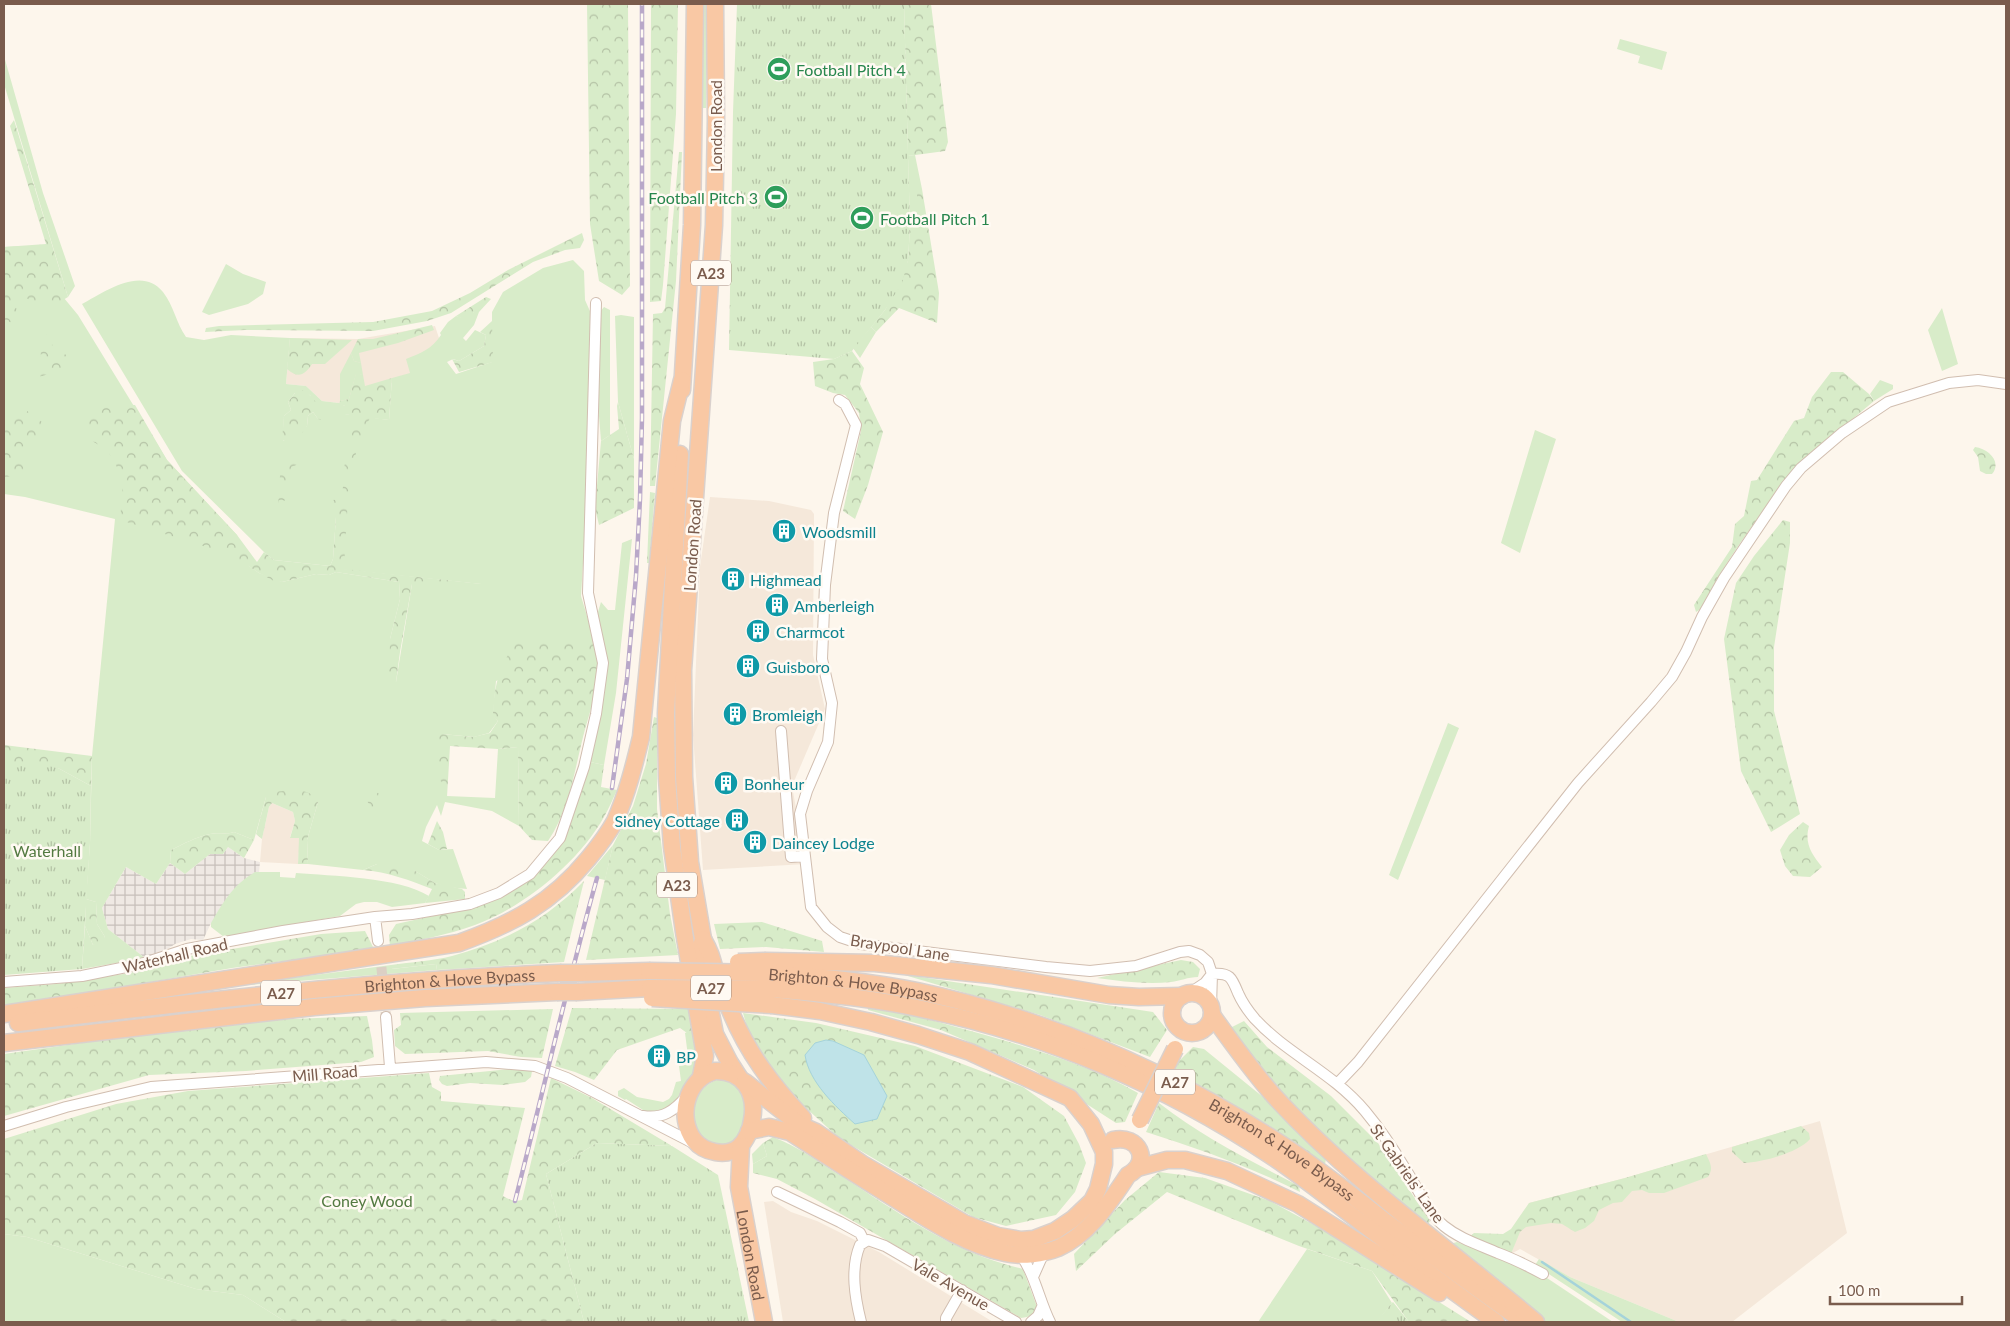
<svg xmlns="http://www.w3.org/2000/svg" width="2010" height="1326" font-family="Lato,sans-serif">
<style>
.residential{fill:#f5e8da}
.industrial{fill:url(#industrial-grid)}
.green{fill:#d8ecc9;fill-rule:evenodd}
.forest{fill:url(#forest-crowns)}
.park{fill:url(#park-tufts)}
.water{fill:#bfe3e8;stroke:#a5d3da}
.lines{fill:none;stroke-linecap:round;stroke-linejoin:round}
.stream{stroke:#a5d3da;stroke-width:2.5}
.minor-tunnel{stroke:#dcd0c4;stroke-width:10;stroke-dasharray:10 5;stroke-linecap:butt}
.minor-casing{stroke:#d1beb0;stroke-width:12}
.trunk-casing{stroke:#dad1cd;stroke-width:19}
.minor{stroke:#fff;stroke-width:10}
.trunk{stroke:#f9c8a4;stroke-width:16}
.rail-casing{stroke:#b9a8c9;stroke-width:4.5}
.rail{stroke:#fffaf3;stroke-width:2.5;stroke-dasharray:8;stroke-linecap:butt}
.trunk-bridge-casing{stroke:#dad1cd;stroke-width:19;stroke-linecap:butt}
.trunk-bridge{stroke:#f9c8a4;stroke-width:16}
.labels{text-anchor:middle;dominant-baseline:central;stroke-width:5;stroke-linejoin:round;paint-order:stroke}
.shield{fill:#fffaf3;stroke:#a28b7f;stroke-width:1}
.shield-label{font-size:15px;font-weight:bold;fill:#7a5c4d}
.leisure-label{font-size:16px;fill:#27864d;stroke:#fffaf3;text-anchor:start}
.street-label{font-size:16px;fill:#7a5c4d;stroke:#fffaf3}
.culture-label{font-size:16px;fill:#0d838f;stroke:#fffaf3;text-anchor:start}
.park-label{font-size:16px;fill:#537a41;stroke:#fffaf3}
</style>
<defs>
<pattern id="industrial-grid" width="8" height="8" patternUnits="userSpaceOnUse" patternTransform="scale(1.25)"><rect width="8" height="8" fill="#efe9e4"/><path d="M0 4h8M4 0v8" fill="none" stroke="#c7c0bb"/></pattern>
<pattern id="forest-crowns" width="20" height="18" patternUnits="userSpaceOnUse" patternTransform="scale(1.25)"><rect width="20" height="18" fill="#d8ecc9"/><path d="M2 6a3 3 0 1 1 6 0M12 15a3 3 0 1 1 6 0" fill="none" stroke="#b4c2a5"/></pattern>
<pattern id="park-tufts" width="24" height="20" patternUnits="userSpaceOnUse" patternTransform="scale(1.25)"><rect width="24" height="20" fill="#d8ecc9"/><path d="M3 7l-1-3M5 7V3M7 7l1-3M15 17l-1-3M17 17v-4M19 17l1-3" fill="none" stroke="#b4c2a5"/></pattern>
</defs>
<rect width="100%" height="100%" fill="#fdf6ec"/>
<!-- residential -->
<path class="residential" d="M435 326 447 362 339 403 322 401 306 386 286 384 290 338 358 339Z
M710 497 769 501 811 510 814 514 813 655 825 709 792 786 806 864 703 870 693 735 700 567Z
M272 803 293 812 295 821 290 837 300 838 298 864 260 862 262 839 269 807Z
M1820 1121 1847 1233 1732 1322H1679L1570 1277 1520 1249 1511 1254 1529 1203 1625 1178Z
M773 1201 791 1212 817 1221 879 1252 993 1322H783L764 1202Z"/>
<!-- industrial -->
<path class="industrial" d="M228 847 244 858 260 862 259 872H255L211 923 203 940 191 939 175 944 159 955 145 958 108 929 102 908 126 867 156 884 170 863 185 874 210 854H223Z"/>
<!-- green -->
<path class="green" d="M702 4H707L706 108H702Z
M1620 39 1667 52 1662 70 1638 63 1640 56 1617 49Z
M4 56 43 193 75 286 68 297 4 84Z
M915 155 922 189 917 190V220L910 226 908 156Z
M21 246 78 315 167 460 237 535 249 566 259 573 282 582 316 574 329 575 336 572 399 582 400 599 390 639 396 682 412 584H481L338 569 336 517 333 559 330 566 274 560 264 552 182 471 82 304C104 292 142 265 163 292 174 306 176 323 186 337L204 340 231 335 290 338 286 384 306 386 322 401 339 403 345 406V414L389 420 392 378 410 373 406 359C421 353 432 349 441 335L440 333 448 322 456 316 463 318 474 312H479L474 325 463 338 466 341 475 330 486 335 484 346 459 361 453 359 447 362 456 374 492 362V312L503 292 543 268 573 260 584 271 585 300 593 318 586 515 581 596 595 643 496 681 493 715 498 721 489 733 474 737 442 734 447 796 495 798 498 749 518 747 519 826 492 811 445 802 441 816 437 805 426 827 422 841 439 850 453 849 467 889 447 887 435 883 415 871 377 864 363 870 308 864 307 840 318 802 266 797 254 840 234 832C225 835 218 832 210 834 196 837 183 844 171 850L170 863 156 884 126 867 102 908 108 929 145 958 82 969 85 926 93 945 105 937 97 924 96 902 86 899 90 843 92 756 115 519 25 497 4 494V247ZM295 393 310 395 318 419 313 412 308 416 307 426 283 441 284 416 291 410 288 402Z
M226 264 243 274 266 282 263 294 248 304 209 315 202 312Z
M604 307 610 310V435L601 441 597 391 599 313Z
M1942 308 1958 364 1942 371 1928 330Z
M621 315 634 317V459L618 402 615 316Z
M871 327 876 332 860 358 853 348Z
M351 353 354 361 361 363 363 375 356 374 349 399 340 401V374Z
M1880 380 1893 385V389L1874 401 1870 394Z
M1535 430 1556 439 1520 553 1501 543Z
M632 539 616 693 604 765 590 762 598 729 607 659 598 623V612L601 602 608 610H615L622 543Z
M1448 723 1459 728 1398 880 1389 875Z
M613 845 605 880 587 876Z
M255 872H280V877L295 878 296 873C331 876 399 877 429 896L425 903 392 907 377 902H364L356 904 340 916 224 937 211 927V923C224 901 232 886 255 872Z
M436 964 437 970 223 987 391 965 392 969Z
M695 1029 699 1047 697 1069 676 1103 663 1112H646L626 1099 625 1100 618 1096V1091L624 1088 637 1097 663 1102 669 1099 672 1095 676 1082 681 1081 679 1066 689 1064 685 1033Z
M720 1079C730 1081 741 1085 745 1094 746 1097 746 1103 746 1106 746 1111 748 1117 747 1121 747 1124 743 1128 742 1131 735 1142 727 1147 713 1144 707 1142 702 1139 698 1133 685 1112 697 1085 720 1079Z
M763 1143 767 1156 753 1164 752 1154Z
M4 1234 27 1237 196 1289 243 1295 286 1322H4Z
M1457 1242 1504 1259 1547 1278 1613 1322H1546L1443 1246Z
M1307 1249 1372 1271 1392 1303 1377 1322H1258Z
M1539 1259 1570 1277 1679 1322H1622L1535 1265Z"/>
<!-- forest -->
<path class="forest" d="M587 4H628L630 286 622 295 599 281 590 224Z
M651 4H678L676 114 663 285 661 301 650 302Z
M904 4H931L948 142 945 151 908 156Z
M14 120 68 297 53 306 40 304 26 298 4 303V247L46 244 10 126Z
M679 152H682L676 281 655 486H650L653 314 662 313 665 308Z
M917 189H922L939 293 937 323 899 308 876 332 871 327 885 310 908 261 910 226 917 220Z
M582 233 584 240 580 248 565 250 533 262 451 313 427 321 373 331 245 330 205 332 206 328 219 326 373 322 432 311 470 293 508 270Z
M486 297 491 299 479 312H474L466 320 456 316Z
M15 307 23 316 20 323 9 322 4 330V310Z
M492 321 493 362 459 372 452 359 459 361 484 346 486 335 480 332Z
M432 325 434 330 398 343 359 353 361 363 354 361 351 353 358 339H373Z
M44 333 49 336C56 359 61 348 75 361V366L71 370C66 369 62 368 57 369 49 372 43 380 34 374L41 356 39 336Z
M290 338 352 340 325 364H312C305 375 298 379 287 369Z
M852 351 864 368 860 384 883 432 868 485 855 519 843 511 861 431 859 413 845 395 833 393 815 386 813 362 834 359Z
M1831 372H1843L1869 394 1874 401C1804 458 1742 527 1701 609L1696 612 1694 605 1732 547 1735 524 1744 516 1751 481 1757 480 1794 421 1804 418 1812 397Z
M356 373 363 375 365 386 392 378 389 420 370 418C346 460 347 522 344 569L482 584 475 587 412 584 400 652 396 682 389 673 390 639 400 599 399 582 336 572 329 575 316 574 282 582 274 581 259 573 232 555 120 520 123 486 115 462 106 449 92 441 86 428 90 412 109 404 135 405 167 460 237 535 257 562 264 552 274 560 330 566 333 559 336 517 327 515V504L333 500 342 499 345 460H349L354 416 345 414V406L339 404 340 401 349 399Z
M303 390C311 394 314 402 323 408L321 420 318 419 313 412 308 416 307 426 299 437 282 441 284 416 291 410 288 402 295 393Z
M618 402 634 459V508L599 525 595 508 601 441 619 429 617 406Z
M23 408 42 422 49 432 43 440H31L25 452 29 469 15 476 4 477V426L6 425 16 409Z
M1975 447C1989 449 2002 462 1992 474H1986L1980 471 1978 457 1973 450Z
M296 458 298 464 292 467 287 498 278 507 281 460Z
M650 492 655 493 649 563H647Z
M1783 520 1790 522V543L1774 647V711L1800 814 1771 832 1741 771 1724 639 1736 583 1754 556Z
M517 641 595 643C597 650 599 658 599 666 598 690 589 714 583 737 574 773 569 810 548 841L532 840 519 826 518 747 498 749 450 746 447 797 440 779 436 738 442 734 473 737 490 733 498 721 493 716C493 688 500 663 517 641Z
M654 717 657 718V809L670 914 678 955 586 960 613 845 633 806 646 764Z
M4 745 92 756 91 786 58 768 4 766Z
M590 762 604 765 601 787 617 790C613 799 609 808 604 817 578 863 524 907 475 925 448 935 417 940 390 947L389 935 396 924 478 906 507 894 533 876 563 838Z
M290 790C303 790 311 791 318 802L307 840 308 864H298L299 838H290L295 821 293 812 272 803 269 807 262 839 256 834 266 797 274 792Z
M371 792 378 793 384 797 385 804 380 808 371 807 365 798Z
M437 821 443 832 447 849 439 850 428 844Z
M1803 822 1809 826C1804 844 1812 854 1822 867L1810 877 1793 876 1785 866 1780 850 1789 835Z
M234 832 254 840 244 858 228 847 223 854H210L185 874 170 863 171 850C183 844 196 837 210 834 218 832 225 835 234 832Z
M377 864H395L407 866 435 883 462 889 465 892V899L425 903 432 889C409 880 388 872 363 870Z
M584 881 564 962 437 970 436 964 391 969V965C411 962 433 961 452 956 504 942 546 920 584 881Z
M86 899 96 902 97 924 105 937 101 943 93 945 85 926Z
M762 922 822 941 824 952 766 947 720 949 714 924Z
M365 931 374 949 232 968 4 1007V988L56 984 130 973 190 956 321 934Z
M1181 960 1193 962 1200 969 1198 977C1188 977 1180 981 1171 982 1146 985 1121 981 1097 978Z
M901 974 1153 1012 1167 1030 1150 1057 1040 1015Z
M869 1005C915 1015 961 1028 1006 1041 1052 1055 1096 1069 1138 1093L1125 1122 1116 1123 1034 1070 941 1030 868 1010Z
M572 1008 689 1009 692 1030 687 1033 680 1028 617 1050 594 1080 575 1072 555 1066Z
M553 1009 542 1058 521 1057 488 1051 405 1054 395 1046 394 1030 401 1025 400 1013Z
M743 1013 816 1023 915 1046 1023 1087 1064 1116 1079 1144 1086 1163 1075 1192 1056 1215 1006 1226 973 1217 839 1138 783 1087 749 1034Z
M367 1016 372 1040 374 1057 361 1062 246 1071 149 1075 4 1116V1054L131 1036 267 1020Z
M1244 1021 1267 1047 1331 1096 1378 1143 1430 1221 1426 1227 1336 1148 1267 1076 1228 1029Z
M1193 1047 1204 1049 1263 1097 1326 1158 1325 1165 1316 1161 1270 1126 1174 1072 1180 1060Z
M520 1068H530L532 1071 531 1077 525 1082 503 1085 470 1083 447 1086 442 1084 439 1080 440 1076Z
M429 1073 432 1087 441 1092V1101L525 1108 503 1196C509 1200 515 1202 522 1200L551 1078 592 1098 672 1146 597 1143 546 1174 584 1322H286L243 1295 196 1289 27 1237 4 1234V1139L116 1104 188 1091Z
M1159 1103C1202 1137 1251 1161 1299 1186L1300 1192C1251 1167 1199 1149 1146 1132Z
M1801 1126 1809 1133 1810 1139C1798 1153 1762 1162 1744 1163L1732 1152V1147Z
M773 1137C799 1147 820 1163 843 1177 900 1214 956 1254 1023 1269L1037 1307C1033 1315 1030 1317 1021 1318L815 1199 777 1179 753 1173V1164L767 1156 763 1143Z
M1706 1154C1710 1163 1714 1168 1708 1177L1664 1193H1649L1642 1190 1632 1191 1622 1202 1613 1203 1599 1210 1594 1221 1585 1228 1575 1232 1562 1224 1551 1223 1526 1227 1520 1232 1511 1254 1469 1237 1474 1233 1503 1234 1511 1229 1529 1203 1625 1178Z
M1159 1172 1205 1178 1270 1201 1329 1233 1471 1322H1409L1372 1271 1299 1246 1167 1192 1115 1234 1076 1271 1074 1254 1125 1200Z"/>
<!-- park -->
<path class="park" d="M737 4H904L910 226 908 261 902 283 885 310 852 351 834 359 729 350 733 112Z
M34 763 58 768 91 786 90 843 82 969 4 975V766Z
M597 1143 672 1146 718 1175 749 1322H584L546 1174Z
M1393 1302 1409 1322H1376L1392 1303Z"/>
<!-- water -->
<path class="water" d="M826 1040 833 1041 864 1055 887 1096 877 1119 855 1124C835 1106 809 1082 805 1055L815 1043Z"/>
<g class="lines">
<!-- stream -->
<path class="stream" d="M1542 1262 1631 1322"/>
<!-- minor-tunnel -->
<path class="minor-tunnel" d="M380 952 386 1017"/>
<!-- minor casing -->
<g class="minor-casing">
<path id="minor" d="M839 400 845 404 856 425 834 513 825 585 822 659 832 703 828 742 807 791 800 814 811 907 827 927 840 937 861 944 1046 967 1090 971 1136 966 1180 952 1189 951 1200 955 1208 962 1212 974 1211 1006
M781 731 791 857 805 856
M375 917 378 941
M1212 974C1230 972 1232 978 1238 993 1242 1002 1249 1012 1255 1019 1287 1054 1332 1072 1365 1111 1380 1129 1394 1150 1406 1170 1418 1188 1427 1212 1444 1226 1460 1239 1480 1245 1498 1253 1514 1259 1528 1266 1543 1274
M4 982 82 976 141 964 187 949 283 931 375 917 412 914 470 904 499 893 530 874 560 838 584 767 596 714 603 663 588 593 596 303
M1190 993 1205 983 1212 974
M386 1017 390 1067
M1338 1083 1358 1062 1578 783 1651 702 1672 677 1686 652 1702 617 1724 578 1786 486 1801 468 1842 433 1888 402 1949 383 1978 380 2006 384
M643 1116C663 1119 674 1111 687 1096
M4 1126 66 1107 151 1087 486 1062 535 1066 567 1078 695 1144
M777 1192 840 1222 860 1233 864 1241
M1020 1254C1035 1274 1039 1300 1050 1322
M1033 1277 1041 1259 1047 1251
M861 1322C855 1298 850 1269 860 1245L868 1240 885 1246 1016 1322
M946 1322V1318L962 1290
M1031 1322 1038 1316 1042 1307"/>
</g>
<!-- trunk casing -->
<g class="trunk-casing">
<g id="trunk">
<path d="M715 4 716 121 714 225 683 670 684 777 690 862 703 939 699 954 715 1034 730 1063 739 1077"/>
<path d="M682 390 692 225 695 4"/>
<path d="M680 454 666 713 667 778 672 847 684 932 705 1056 701 1076"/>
<path d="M703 939C711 953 712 959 716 974 720 986 725 999 730 1010 747 1052 772 1085 803 1118"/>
<path d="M766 961 875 963 991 975 1109 995 1139 997 1182 996"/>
<path d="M579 973 649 971"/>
<path id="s1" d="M769 973C818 977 868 981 917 991 1049 1019 1171 1072 1284 1146 1319 1169 1353 1196 1386 1222 1432 1256 1478 1289 1524 1322"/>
<path d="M773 989C823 994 873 998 922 1009 1046 1034 1165 1085 1270 1155 1302 1176 1331 1200 1362 1223 1406 1256 1451 1290 1496 1322"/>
<path d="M577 992 650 988"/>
<circle cx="1192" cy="1013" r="20"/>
<path d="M4 1014 459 943C512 924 552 903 588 859 598 847 608 834 615 821 627 794 634 766 641 737L672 421 682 380"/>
<path d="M1212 1015C1232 1043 1252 1071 1275 1097 1353 1182 1448 1248 1536 1322"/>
<path id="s2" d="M18 1023C199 1001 379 980 560 973"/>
<path d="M4 1043 314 1007 425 998 557 992"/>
<path d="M715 1071C743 1070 757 1093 752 1120 751 1129 746 1141 739 1147 727 1157 704 1153 694 1140 677 1117 686 1079 715 1071Z"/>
<path d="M745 1082 800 1125 816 1132 864 1165 964 1223 998 1236 1021 1240 1034 1239 1055 1231 1073 1219 1092 1201 1098 1189 1104 1164V1152L1091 1124 1070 1098 970 1052 918 1035 871 1022 820 1011 772 1005"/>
<path d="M749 1131 769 1127 790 1132C827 1156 863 1179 900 1202 932 1222 967 1245 1005 1253 1022 1257 1043 1254 1058 1248 1090 1234 1109 1203 1128 1175 1152 1162 1139 1134 1113 1140"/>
<path id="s3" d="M741 1146 739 1187 764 1322"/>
<path d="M1137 1168 1167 1160H1185L1227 1171 1298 1204 1439 1293"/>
</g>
</g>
<!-- minor -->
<use href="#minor" class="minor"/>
<!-- trunk -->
<use href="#trunk" class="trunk"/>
<!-- rail casing -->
<g class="rail-casing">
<path id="rail" d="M612 788 627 679 636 576 640 499 642 418V4
M515 1201C543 1093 567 985 597 878"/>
</g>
<!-- rail -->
<use href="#rail" class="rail"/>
<!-- trunk-bridge casing -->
<g class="trunk-bridge-casing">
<path id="trunk-bridge" d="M738 962 766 961
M649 971 769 973
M560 973H579
M650 988 773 989
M557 992H577
M652 998 772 1005
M1140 1120 1175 1049"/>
</g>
<!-- trunk-bridge -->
<use href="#trunk-bridge" class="trunk-bridge"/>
</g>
<!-- icons -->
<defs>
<g id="stadium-disc" transform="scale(1.25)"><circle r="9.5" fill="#2e9e5b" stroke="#fffaf3"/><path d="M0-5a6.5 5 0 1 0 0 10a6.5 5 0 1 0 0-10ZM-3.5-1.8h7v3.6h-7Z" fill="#fff"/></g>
<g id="building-disc" transform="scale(1.25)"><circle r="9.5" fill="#0f9aa8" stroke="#fffaf3"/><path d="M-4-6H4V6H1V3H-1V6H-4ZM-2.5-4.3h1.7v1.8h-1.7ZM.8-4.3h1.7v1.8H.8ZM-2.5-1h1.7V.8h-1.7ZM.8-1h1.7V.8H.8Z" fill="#fff"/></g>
</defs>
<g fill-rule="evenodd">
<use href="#stadium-disc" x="779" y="69"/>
<use href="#stadium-disc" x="776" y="197"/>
<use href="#stadium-disc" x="862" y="218"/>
<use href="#building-disc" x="784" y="531"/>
<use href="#building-disc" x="733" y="579"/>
<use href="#building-disc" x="777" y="605"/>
<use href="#building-disc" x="758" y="631"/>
<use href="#building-disc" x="748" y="666"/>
<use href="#building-disc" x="735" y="714"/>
<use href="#building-disc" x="726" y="783"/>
<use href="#building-disc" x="737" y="820"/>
<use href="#building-disc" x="755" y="842"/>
<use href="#building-disc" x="659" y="1056"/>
</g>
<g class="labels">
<!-- shield labels -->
<g class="shield">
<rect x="691" y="260.5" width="40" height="25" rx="4"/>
<rect x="657" y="872.5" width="40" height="25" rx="4"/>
<rect x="691" y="975.5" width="40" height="25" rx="4"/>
<rect x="261" y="980.5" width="40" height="25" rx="4"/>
<rect x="1155" y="1069.5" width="40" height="25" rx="4"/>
</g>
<g class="shield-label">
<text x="711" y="273">A23</text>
<text x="677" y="885">A23</text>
<text x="711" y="988">A27</text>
<text x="281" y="993">A27</text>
<text x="1175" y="1082">A27</text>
</g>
<!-- leisure labels -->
<g class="leisure-label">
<text x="796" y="69">Football Pitch 4</text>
<text x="758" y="197" text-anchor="end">Football Pitch 3</text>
<text x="880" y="218">Football Pitch 1</text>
</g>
<!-- street labels -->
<g class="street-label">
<text transform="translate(715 126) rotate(-90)">London Road</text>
<text transform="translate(692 545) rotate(-86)">London Road</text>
<text transform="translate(900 947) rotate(9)">Braypool Lane</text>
<text transform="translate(175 955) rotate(-13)">Waterhall Road</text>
<text stroke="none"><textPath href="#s2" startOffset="434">Brighton &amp; Hove Bypass</textPath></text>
<text stroke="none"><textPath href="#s1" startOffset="85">Brighton &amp; Hove Bypass</textPath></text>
<text transform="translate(325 1073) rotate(-5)">Mill Road</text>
<text stroke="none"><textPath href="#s1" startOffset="550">Brighton &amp; Hove Bypass</textPath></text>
<text transform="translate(1408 1173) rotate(55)">St Gabriels' Lane</text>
<text stroke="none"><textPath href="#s3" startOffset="110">London Road</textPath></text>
<text transform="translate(951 1284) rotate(30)">Vale Avenue</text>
</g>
<!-- culture labels -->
<g class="culture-label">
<text x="802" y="531">Woodsmill</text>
<text x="750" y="579">Highmead</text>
<text x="794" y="605">Amberleigh</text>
<text x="776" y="631">Charmcot</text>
<text x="766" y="666">Guisboro</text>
<text x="752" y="714">Bromleigh</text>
<text x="744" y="783">Bonheur</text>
<text x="720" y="820" text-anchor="end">Sidney Cottage</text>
<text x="772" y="842">Daincey Lodge</text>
<text x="676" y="1056">BP</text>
</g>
<!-- park labels -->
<g class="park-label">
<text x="47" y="850">Waterhall</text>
<text x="367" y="1200">Coney Wood</text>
</g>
</g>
<!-- border -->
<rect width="2010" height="1326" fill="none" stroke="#7a5c4d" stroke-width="10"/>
<!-- scale -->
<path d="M1830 1296v8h132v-8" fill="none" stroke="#7a5c4d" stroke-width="2.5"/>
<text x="1838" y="1296" font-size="15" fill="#7a5c4d" stroke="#fffaf3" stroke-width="4" paint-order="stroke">100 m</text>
</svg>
